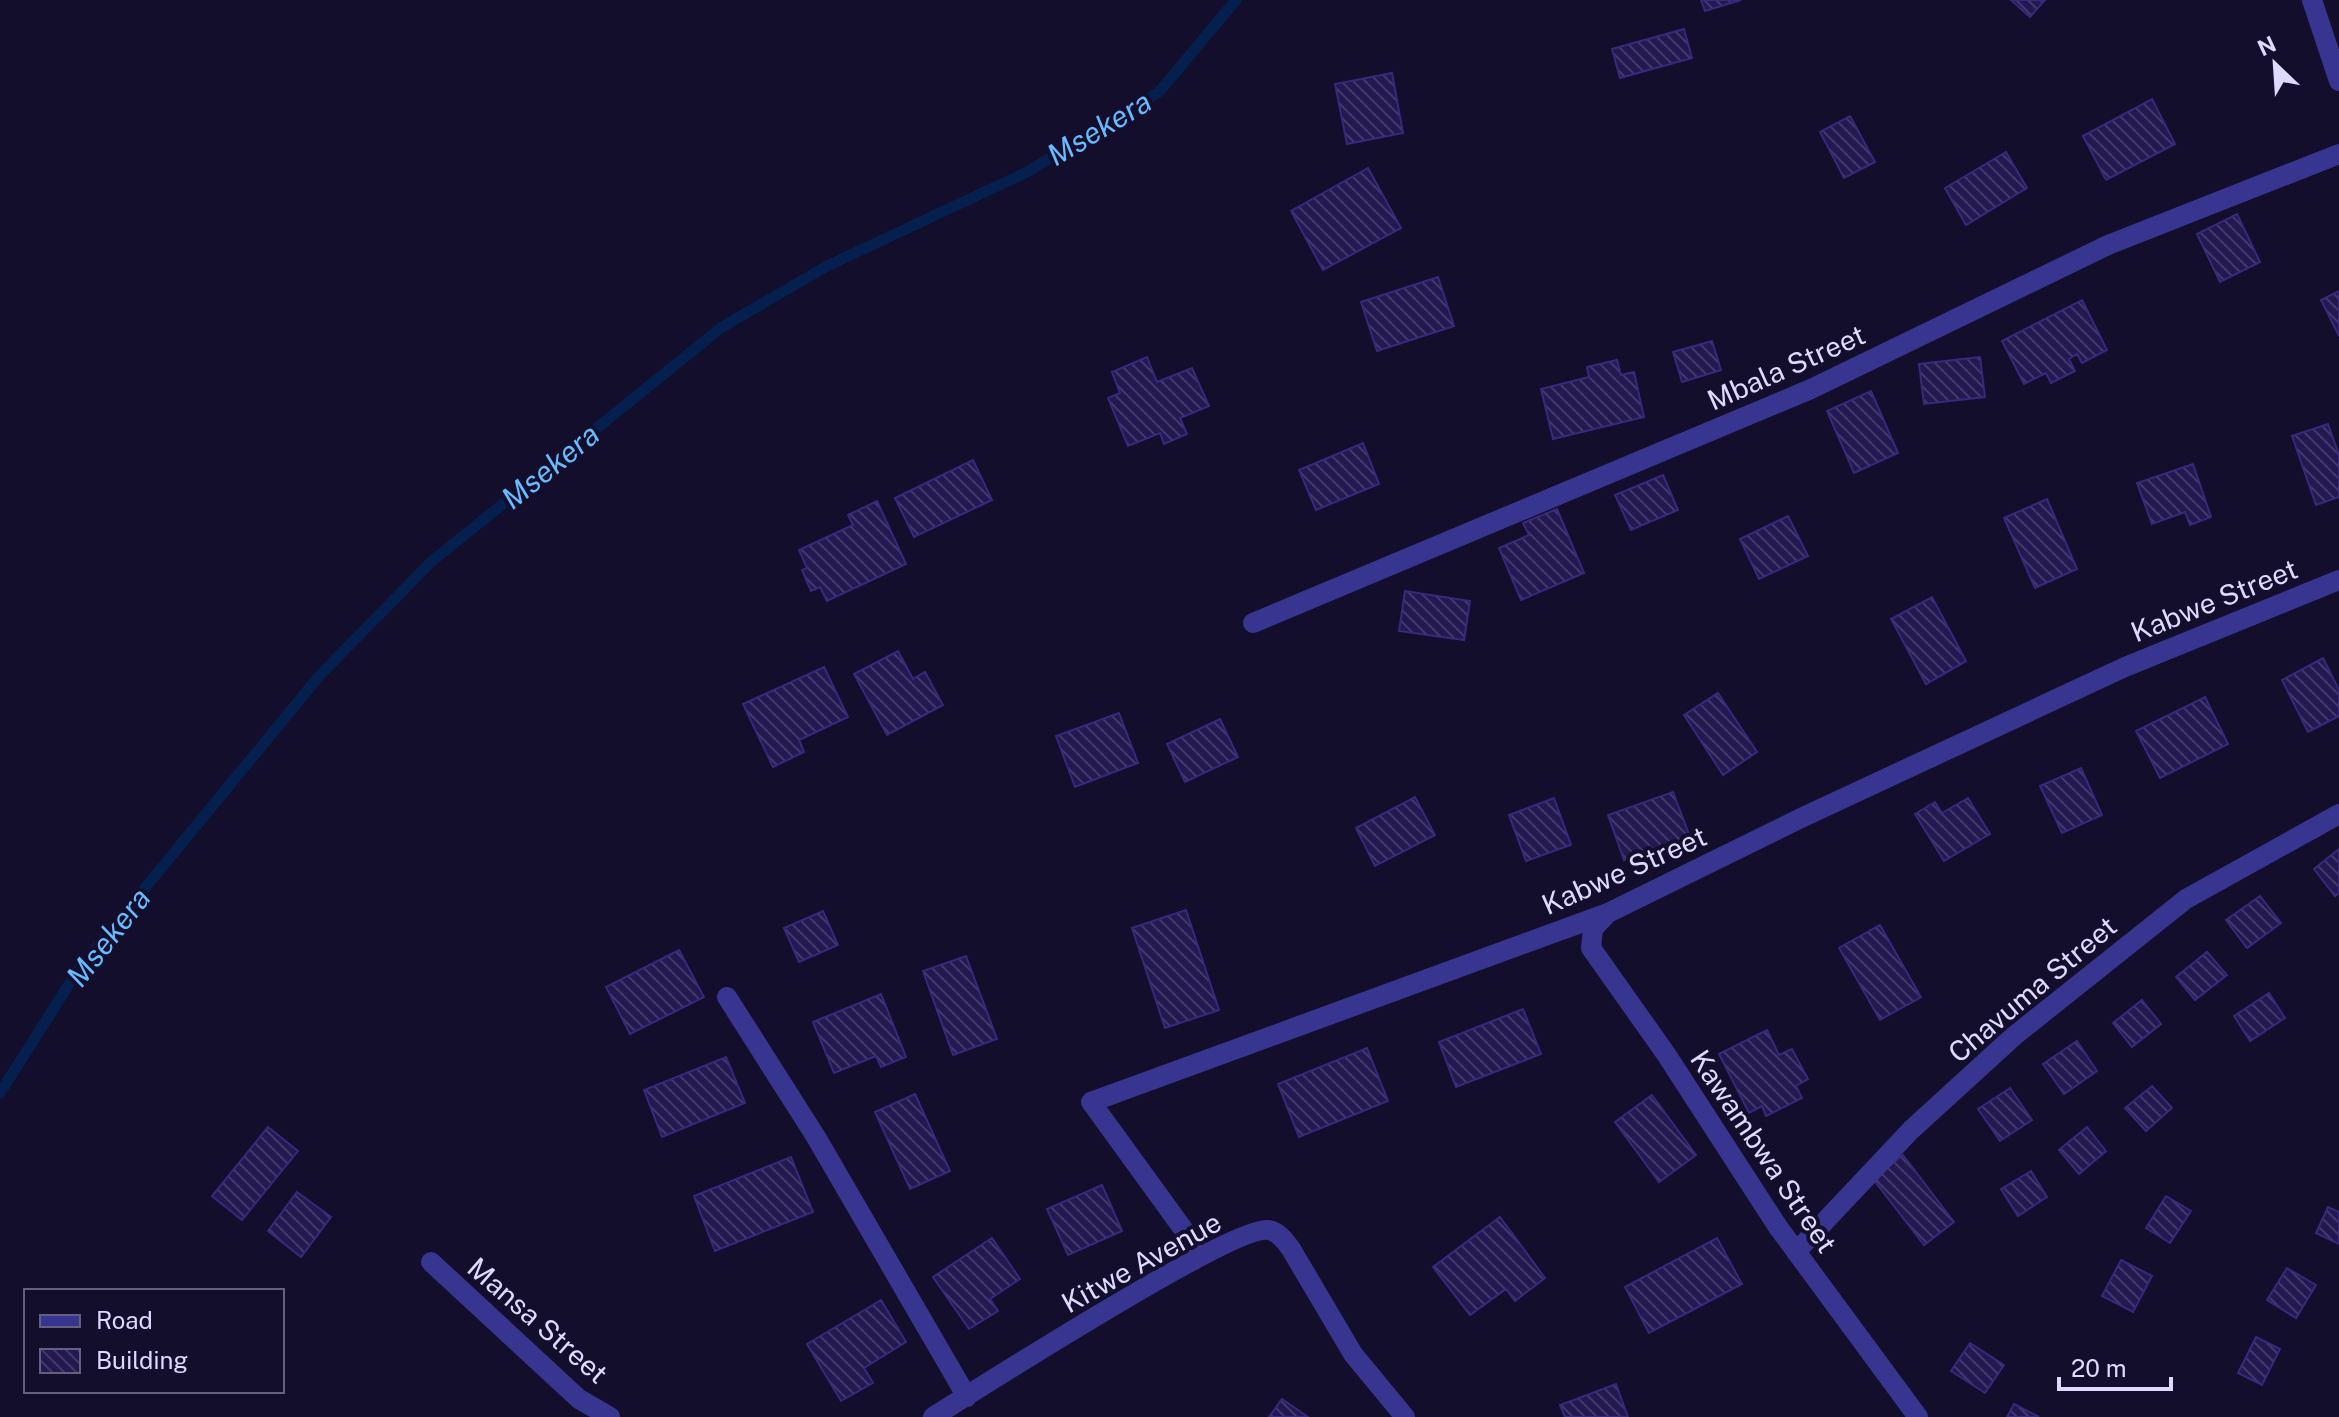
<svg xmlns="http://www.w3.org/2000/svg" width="2339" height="1417" font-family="'Public Sans',sans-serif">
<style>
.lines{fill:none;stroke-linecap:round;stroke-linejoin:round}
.stream{stroke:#05204f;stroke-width:11}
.building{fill:url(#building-back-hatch);stroke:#38287e;stroke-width:2}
.street{stroke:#383590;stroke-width:20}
.labels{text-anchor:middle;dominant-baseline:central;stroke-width:8;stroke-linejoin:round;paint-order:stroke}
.street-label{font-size:28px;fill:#dedaff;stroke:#130e2c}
.water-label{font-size:30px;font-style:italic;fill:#68baff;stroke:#130e2c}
</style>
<defs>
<pattern id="building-back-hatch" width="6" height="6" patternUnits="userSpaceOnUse" patternTransform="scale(2)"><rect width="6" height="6" fill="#23184f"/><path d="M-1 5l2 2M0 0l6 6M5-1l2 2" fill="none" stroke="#423969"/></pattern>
</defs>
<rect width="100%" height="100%" fill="#130e2c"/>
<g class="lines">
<!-- stream -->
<path class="stream" d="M0 1093 80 967 320 675 431 562 722 327 827 266 1027 172 1159 92 1236 0"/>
</g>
<!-- building -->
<path class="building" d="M1701 0H1741L1705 11Z
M2011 0H2045L2030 17Z
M1684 29 1692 58 1620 78 1612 49Z
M1392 73 1403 133 1347 144 1335 84Z
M2152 99 2175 144 2106 180 2083 136Z
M1850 116 1875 162 1844 178 1820 132Z
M2006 152 2027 188 1966 225 1945 188Z
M1368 168 1401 228 1323 270 1291 211Z
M2237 214 2260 262 2220 282 2197 234Z
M1438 277 1454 326 1377 351 1361 302Z
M2339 291V336L2321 300Z
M2082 300 2107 350 2082 363 2077 354 2069 359 2075 371 2051 383 2046 373 2024 384 2002 341Z
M1712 341 1721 370 1682 382 1673 352Z
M1147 357 1157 382 1192 368 1209 406 1180 418 1187 434 1164 444 1160 433 1128 446 1108 398 1120 393 1112 372Z
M1980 357 1985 397 1924 404 1919 364Z
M1617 360 1621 375 1634 372 1644 417 1553 439 1541 389 1589 377 1587 367Z
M1871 391 1898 453 1854 473 1827 411Z
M2328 424 2339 455V497L2316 505 2292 436Z
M1363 443 1379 484 1316 510 1299 470Z
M973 460 992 500 914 537 895 498Z
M2193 464 2211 517 2190 525 2185 512 2152 524 2137 483Z
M1663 475 1678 510 1631 530 1615 495Z
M2047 499 2077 569 2035 588 2004 518Z
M877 501 906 564 827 601 820 587 811 591 802 570 807 568 799 550 853 525 848 515Z
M1557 509 1584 573 1521 600 1499 548 1529 535 1523 523Z
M1788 516 1808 556 1759 579 1740 539Z
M1405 591 1470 601 1464 640 1399 631Z
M1932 597 1966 661 1926 684 1891 619Z
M898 651 913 679 925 672 943 705 887 735 854 674Z
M2323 658 2339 690V716L2308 732 2282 680Z
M824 667 848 717 799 740 804 752 773 767 743 704Z
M1718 693 1757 752 1723 775 1684 715Z
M2205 697 2228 744 2160 778 2136 731Z
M1119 713 1138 763 1075 787 1056 736Z
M1220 719 1238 757 1185 782 1167 744Z
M2081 768 2102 815 2062 833 2040 786Z
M1673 792 1690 837 1624 860 1608 815Z
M1415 797 1435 835 1375 866 1356 828Z
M1554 798 1571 845 1526 861 1509 815Z
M1968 798 1990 834 1944 861 1915 814 1935 802 1942 813Z
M2339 849V893L2335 896 2314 869Z
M2260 896 2281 923 2247 948 2226 920Z
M1186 910 1219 1010 1165 1028 1132 928Z
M823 911 838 945 799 962 784 928Z
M1880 925 1921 997 1880 1020 1839 948Z
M679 950 704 997 630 1034 606 987Z
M2207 952 2227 975 2195 1000 2176 977Z
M966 956 997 1039 953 1055 923 971Z
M2269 993 2285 1018 2250 1041 2234 1016Z
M881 994 906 1057 881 1067 876 1056 834 1073 813 1022Z
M2142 1000 2161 1024 2132 1047 2113 1023Z
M1523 1009 1541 1054 1456 1087 1439 1042Z
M1767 1030 1779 1055 1792 1049 1808 1079 1796 1086 1802 1098 1766 1116 1762 1106 1749 1113 1719 1054Z
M2077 1041 2097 1071 2064 1094 2043 1064Z
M1367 1048 1388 1101 1299 1137 1278 1084Z
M726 1057 745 1103 662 1137 644 1090Z
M2152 1086 2172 1108 2146 1131 2125 1108Z
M2010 1088 2032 1120 2000 1141 1978 1109Z
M915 1094 950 1171 910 1189 875 1112Z
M1652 1095 1696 1155 1659 1182 1615 1122Z
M268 1127 298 1151 242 1220 212 1196Z
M2087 1127 2106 1151 2079 1174 2059 1150Z
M1903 1155 1954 1222 1924 1245 1873 1179Z
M791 1157 813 1212 715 1251 694 1196Z
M2031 1171 2047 1197 2018 1216 2001 1189Z
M1102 1185 1122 1231 1068 1255 1047 1209Z
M297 1192 331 1217 301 1257 268 1231Z
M2166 1196 2191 1211 2170 1243 2146 1228Z
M2328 1207 2339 1212V1244L2316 1233Z
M1500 1217 1545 1278 1515 1301 1506 1289 1470 1315 1433 1267Z
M992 1238 1020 1279 990 1299 998 1311 969 1329 933 1277Z
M1717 1238 1742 1284 1649 1333 1625 1287Z
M2121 1260 2152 1276 2133 1312 2102 1296Z
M2287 1268 2316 1285 2296 1318 2267 1300Z
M881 1300 906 1342 864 1368 873 1383 841 1401 807 1344Z
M2256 1337 2280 1349 2262 1385 2238 1373Z
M1970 1343 2004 1365 1985 1393 1951 1371Z
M1616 1384 1628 1417H1565L1560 1405Z
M1282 1399 1308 1417H1269Z
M2014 1404 2039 1417H2007Z"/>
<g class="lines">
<!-- street -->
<path class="street" d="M2312 0 2339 81
M1253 623 1811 389 2108 245 2339 154
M1608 913 1593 929 1591 948 1666 1054 1778 1227 1918 1417
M727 997 816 1137 967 1397
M1796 1252 1911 1130 2014 1036 2186 899 2339 814
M1202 1255 1091 1102 1608 913 1801 818 2125 667 2339 580
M431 1262 579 1399 610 1417
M933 1417C978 1389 1235 1224 1269 1230 1279 1232 1285 1241 1291 1249L1353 1354 1405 1417"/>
</g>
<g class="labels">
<!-- street labels -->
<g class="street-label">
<text transform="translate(1786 367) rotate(-24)">Mbala Street</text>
<text transform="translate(2214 600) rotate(-22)">Kabwe Street</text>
<text transform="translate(1624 870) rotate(-24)">Kabwe Street</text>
<text transform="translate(2032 989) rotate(-40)">Chavuma Street</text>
<text transform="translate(1764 1151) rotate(56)">Kawambwa Street</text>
<text transform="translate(1141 1262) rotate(-29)">Kitwe Avenue</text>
<text transform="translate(538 1320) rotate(41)">Mansa Street</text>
</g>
<!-- water labels -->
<g class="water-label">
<text transform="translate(1099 128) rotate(-31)">Msekera</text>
<text transform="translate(550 466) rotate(-39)">Msekera</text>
<text transform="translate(108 937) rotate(-52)">Msekera</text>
</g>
</g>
<!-- legend -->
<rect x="24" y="1289" width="260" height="104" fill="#130e2c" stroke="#646080" stroke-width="2"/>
<rect x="40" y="1315" width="40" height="12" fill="#383590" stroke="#646080" stroke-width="2"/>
<text x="96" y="1329" font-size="24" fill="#dedaff">Road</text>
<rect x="40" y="1349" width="40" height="24" fill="url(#building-back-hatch)" stroke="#646080" stroke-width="2"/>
<text x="96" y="1369" font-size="24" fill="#dedaff">Building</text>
<!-- north arrow -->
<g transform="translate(2275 64) rotate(335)" stroke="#130e2c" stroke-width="6" paint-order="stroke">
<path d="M0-6L14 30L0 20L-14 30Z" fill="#dedaff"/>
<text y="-12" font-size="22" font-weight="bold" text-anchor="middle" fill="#dedaff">N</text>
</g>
<!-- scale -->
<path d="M2059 1377v12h112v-12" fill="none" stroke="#dedaff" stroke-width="4"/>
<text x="2071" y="1377" font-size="24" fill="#dedaff" stroke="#130e2c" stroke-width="6" paint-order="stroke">20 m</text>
</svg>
